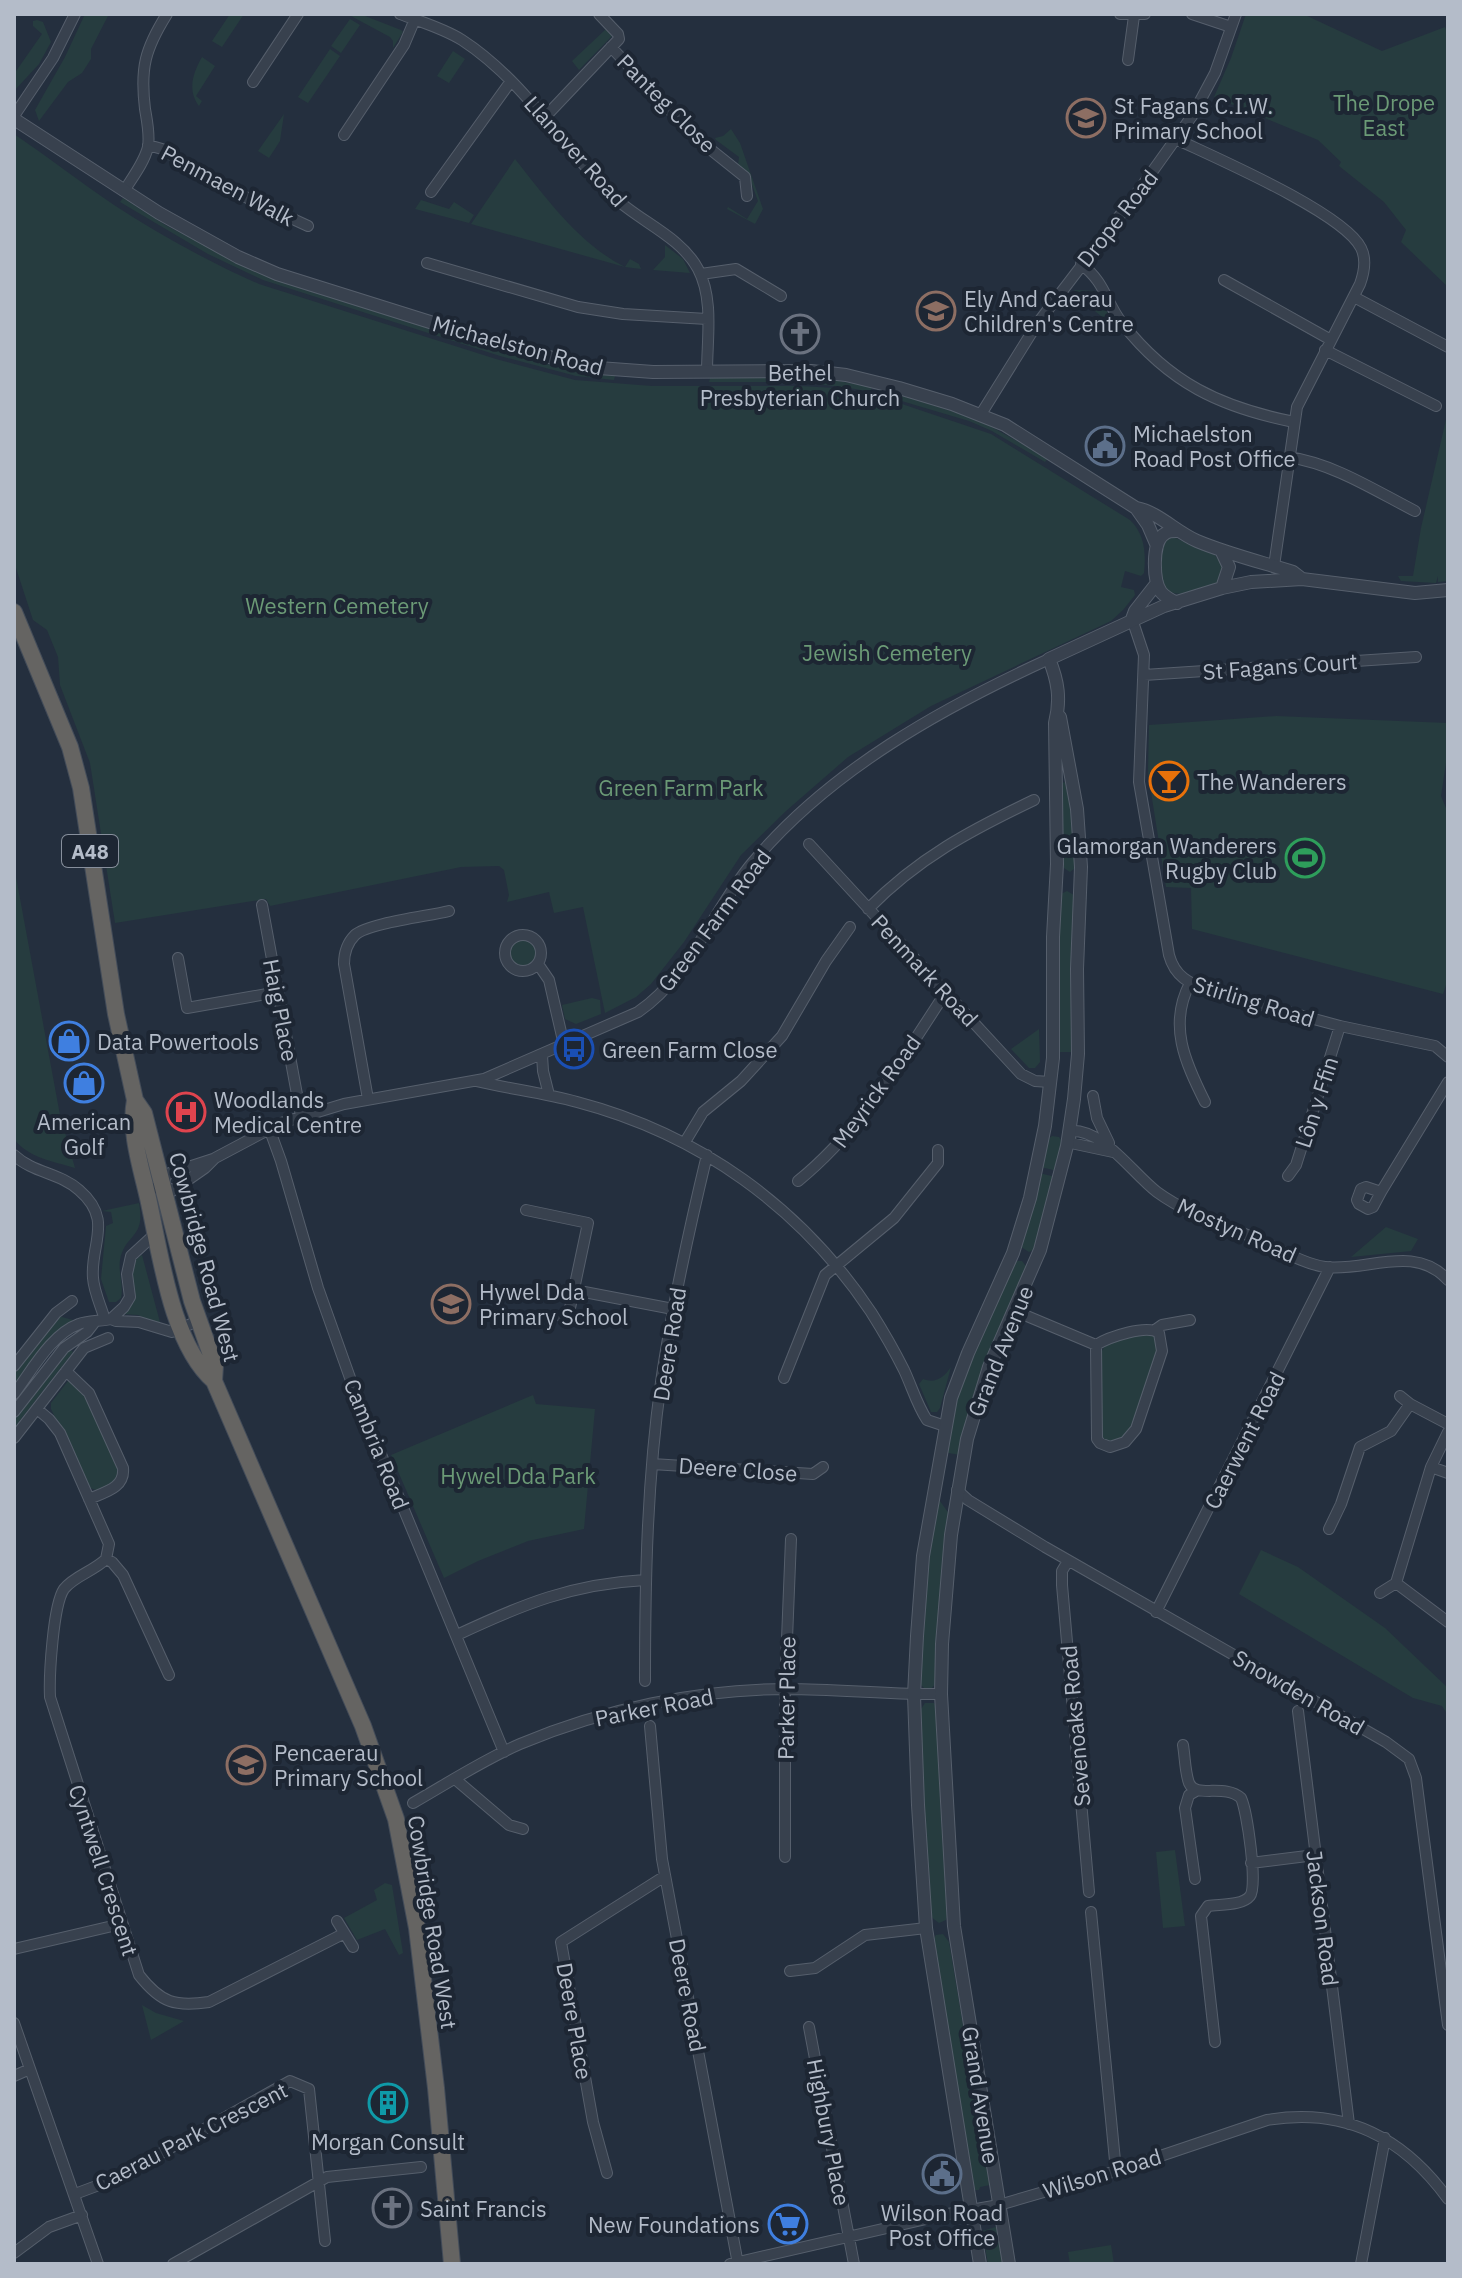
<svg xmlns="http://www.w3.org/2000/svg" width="1462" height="2278" font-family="'IBM Plex Sans',sans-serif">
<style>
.green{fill:#263c3f}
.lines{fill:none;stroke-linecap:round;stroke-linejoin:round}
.minor-casing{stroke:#565f6c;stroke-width:12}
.tertiary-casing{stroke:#565f6c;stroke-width:14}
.trunk-casing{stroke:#434c59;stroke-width:18}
.minor{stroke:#38414e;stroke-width:10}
.tertiary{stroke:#38414e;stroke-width:12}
.trunk{stroke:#656462;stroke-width:16}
.labels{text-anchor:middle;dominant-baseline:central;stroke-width:8;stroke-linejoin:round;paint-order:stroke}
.shield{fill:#1d2633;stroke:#878f9c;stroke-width:2}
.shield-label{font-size:20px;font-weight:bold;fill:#b4bcc9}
.park-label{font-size:22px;fill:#6b9a76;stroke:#1d2633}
.street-label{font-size:22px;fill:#b4bcc9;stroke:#1d2633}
.poi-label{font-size:22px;fill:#b4bcc9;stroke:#1d2633;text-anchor:start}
</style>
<rect width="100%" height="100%" fill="#242f3e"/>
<!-- green -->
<path class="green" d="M85 14H109L91 49V59L82 73 68 82 39 121 35 110 65 57Z
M230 14H244L222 47 212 41Z
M353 14H360L401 30 403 32 393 48V41L390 37 351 16Z
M1246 14H1303L1382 51 1445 27 1448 34V287L1401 242 1406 230 1384 202 1339 166 1341 162 1318 140 1214 97 1231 58Z
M350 19 360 25 341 53 331 46Z
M37 20 43 22 51 42 39 64 14 91V74L42 34 33 26V21Z
M606 29 612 36 579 70 572 61Z
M330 49 340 56 308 103 298 97Z
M453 51 465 59 449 83 437 76Z
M202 57 215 66 196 96 202 101 199 106C187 90 193 73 202 57Z
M284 114 280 141 269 158 258 151Z
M731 129 740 143 763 209 755 224 727 209 728 207 747 219 758 201 748 174 738 165 739 157 716 140 715 138 723 136Z
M14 134C48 157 80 182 114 205 160 235 209 262 259 284L496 359 575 380 652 386H801L834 388 899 403 991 434 1130 520C1145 534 1146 554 1144 573L1141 576 1125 571 1121 587 1134 590 1135 595 1123 610 1111 621 931 706 848 757 786 811 741 855 684 942 651 984 636 997 605 1013 583 907 554 913 549 892 507 902 509 895 504 870 499 866 461 867 270 906 266 899 115 923 90 763 60 685 58 657 47 630 33 620 14 562Z
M515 159C546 198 579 244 625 267L630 259 639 264 641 269 625 267 471 224Z
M123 198 167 226 263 275 465 340 557 367 615 376 614 380 576 376 500 356 263 280 208 254 120 202Z
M421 200 449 209 454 202 474 215 469 223 415 209Z
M665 245 683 259 690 273 653 270 665 257Z
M1075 290 1096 291 1115 327 1072 293Z
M766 376 827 379 872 387 870 392C817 380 763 382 709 382L710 378Z
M880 389 977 419 1048 458 1045 462 992 431 969 421 878 394Z
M1448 411V581L1438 582V576L1436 583 1401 581 1398 576H1413L1421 528Z
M1173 537 1214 554 1223 566 1218 582C1210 587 1202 589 1193 591 1155 604 1158 566 1165 540Z
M1276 716 1448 723V750L1441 796 1448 813V979L1443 994 1192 929 1191 888 1166 887 1148 773 1149 725Z
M1065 782 1073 821 1075 868 1070 872 1061 866 1060 784Z
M14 866 60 1115 75 1168C52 1161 29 1158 14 1139Z
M1067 891 1074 895V1052H1056L1059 895Z
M510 953a13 13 0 1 1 26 0a13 13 0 1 1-26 0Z
M592 998 600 1000 601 1014 576 1024 565 1019 562 1005Z
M1039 1029 1040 1062 1035 1068H1029L1011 1049Z
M1052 1136 1059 1137 1063 1143 1057 1171 1041 1167 1047 1140Z
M1039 1173 1056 1177 1035 1249 1029 1252 1021 1247Z
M139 1203C146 1239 125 1233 120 1260 118 1273 124 1285 121 1298L116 1302H109L101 1279 106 1226 113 1223 111 1212 102 1211Z
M1386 1227 1418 1239 1411 1251 1351 1257Z
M142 1255 161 1326 138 1315 123 1314 135 1297C135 1281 124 1266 142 1255Z
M1017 1261H1022L1028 1269 960 1455 943 1452 954 1400 1013 1263Z
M58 1316 73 1320 14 1389V1373Z
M1149 1333 1156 1336 1159 1347 1133 1427 1126 1436 1111 1444 1103 1439 1100 1433V1354L1107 1343 1112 1341Z
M68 1348 73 1352 14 1428V1417Z
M951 1367 940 1408 937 1412H931L919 1384 923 1379C936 1384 944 1377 951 1367Z
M68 1381 75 1382 83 1389 120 1468 118 1480 99 1491 90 1488 51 1409V1403Z
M533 1395 536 1404 595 1409 584 1529 528 1541 478 1561 444 1578 391 1455Z
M937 1497 950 1515 936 1683 931 1689H925L919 1683 924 1595Z
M1261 1550 1298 1567 1385 1628 1448 1688V1715L1442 1706 1413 1698 1239 1594Z
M925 1703H934L939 1710 940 1800 947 1915 946 1920 939 1923 931 1917 924 1838 921 1709Z
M1175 1850 1185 1926 1163 1928 1156 1852Z
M385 1883 392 1885 403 1953 399 1955 385 1929 357 1940 344 1918 377 1900 374 1890Z
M943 1934 949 1942 990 2185 980 2187 979 2190H974L933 1940 936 1935Z
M142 2005 156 2013 184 2021 151 2040Z
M999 2226 1005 2264H988L982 2231Z
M1111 2245 1114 2264H1070L1068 2252Z"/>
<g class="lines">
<!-- minor casing -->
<g class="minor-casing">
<path id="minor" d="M400 14C421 22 443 28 462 40 525 81 562 147 615 198 641 222 681 237 698 269 714 299 707 339 707 372
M1120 14H1145
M1192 14 1231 27
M611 47 695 137 745 177 747 196
M1128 60 1134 16
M253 82 298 14
M14 116 53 58 75 14
M545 117 619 39 618 34 599 14
M344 135 404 45 415 19
M1176 139C1216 158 1344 213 1361 248 1367 260 1364 273 1360 284L1297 407 1274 566
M148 145 162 149 228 189 308 226
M124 191C132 178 144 163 148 147 150 134 147 121 145 109 140 68 145 49 167 14
M431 192 511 81
M427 263 578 307 623 314 707 319
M1081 264C1106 283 1105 301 1122 323 1169 383 1220 407 1294 422
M701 274 736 269 781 296
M1224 280 1331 340
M1354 297 1448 347
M1325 350 1436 406
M981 414 1037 324 1137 193 1192 116 1215 73 1236 14
M1289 457C1334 464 1374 490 1415 511
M1132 619 1144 655 1139 782 1169 955C1175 977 1189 983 1209 991L1340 1026 1435 1046 1448 1057
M1144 675 1416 657
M809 844 1021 1074 1035 1081 1050 1082
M262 905 301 1116
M868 909C918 858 971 830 1034 800
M505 953a18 18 0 1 1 36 0a18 18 0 1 1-36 0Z
M178 958 187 1008 278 992
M538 964 549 980 564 1045
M1190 983C1168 1025 1185 1062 1205 1102
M542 1055 543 1071 549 1095
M476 1081C510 1089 544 1093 577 1102 699 1134 801 1207 871 1312 883 1331 894 1350 904 1370 912 1387 917 1405 927 1420L945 1426
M1093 1096 1097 1118 1109 1143
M368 1099 344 964C344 953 347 943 355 935 368 923 430 916 449 911
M269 1128 281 1161 318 1288 354 1389 504 1752
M685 1142 703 1112 741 1081 782 1036 826 961 850 927
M1113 1152 1071 1143 1069 1131C1103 1128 1132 1173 1157 1192 1187 1214 1224 1225 1257 1239 1278 1248 1303 1264 1325 1267 1367 1272 1414 1243 1448 1280
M14 1155C33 1173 60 1173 79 1190 114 1220 90 1244 93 1278 94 1292 101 1306 105 1320
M1288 1176 1296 1165 1340 1026
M798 1181C862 1129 901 1060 946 992
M163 1184 172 1191 205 1168 215 1158 281 1123 344 1104 484 1079 638 1012C691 976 713 909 753 862 830 770 942 708 1049 659
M1366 1187 1381 1192 1373 1207 1368 1209 1359 1204 1357 1200 1361 1189Z
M147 1192 163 1184 167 1174 213 1159
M1381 1192 1448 1082
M526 1210 588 1223 570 1308 562 1317
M574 1290 673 1309
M1015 1311 1096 1345C1109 1337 1147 1324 1159 1333L1162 1351 1136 1429 1125 1442 1110 1447 1100 1443 1097 1439 1096 1345
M111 1319 124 1307 130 1297 127 1274 131 1256 155 1234
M1155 1330 1162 1325 1190 1320
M14 1366 56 1313 72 1301
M66 1371 89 1393 123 1468C125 1488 105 1492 89 1499
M784 1378 825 1275 894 1218 938 1163V1150
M14 1394C31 1372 51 1334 79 1324 86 1321 102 1321 111 1319L116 1321 139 1322 172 1332 198 1321
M1400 1396 1410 1404
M37 1409 49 1419 60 1433 109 1544 106 1559 112 1562 123 1575 169 1675
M14 1412 64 1348 87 1332 94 1323
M14 1438 84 1348 108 1338
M652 1464 813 1474 823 1467
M1431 1467 1448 1473
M957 1490 968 1500 1045 1547 1386 1742 1409 1759 1416 1778 1448 2025
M1329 1529 1341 1504 1360 1447 1391 1431 1410 1404 1448 1424
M106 1559C94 1571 74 1576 64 1589 53 1605 49 1676 50 1697L139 1975C161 2003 175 2007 209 2002L343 1934
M1068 1561 1062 1571V1585L1089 1892
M1396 1583 1448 1622
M1380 1593 1396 1583 1431 1467 1448 1432
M1156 1612 1330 1267
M457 1635C523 1604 572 1584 645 1580
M645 1681C645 1581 647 1481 661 1382 672 1306 689 1230 707 1155
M1298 1711 1349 2124
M650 1726 662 1859 738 2264
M1183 1745C1185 1757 1185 1772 1189 1783 1196 1799 1224 1783 1241 1798 1247 1811 1258 1886 1250 1896 1242 1906 1220 1904 1208 1906L1201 1916 1215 2042
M455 1779 509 1825 523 1829
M413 1803C448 1783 483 1760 520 1744 603 1709 698 1689 788 1689 839 1689 890 1695 941 1694
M785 1857V1689L791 1539
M1251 1863 1315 1855
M1195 1879 1185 1808 1189 1795 1196 1791
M1091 1912 1116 2171
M337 1921 353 1947
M14 1949 121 1924
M790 1971 815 1968 865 1935 926 1928
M14 2023 98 2264
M809 2027 854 2264
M14 2076 30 2069
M607 2173 593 2122 561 1942 665 1876
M75 2194 115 2179 290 2081 309 2089 325 2241
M14 2253 49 2227 82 2215
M173 2264 327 2177 421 2167
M730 2264 948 2214 999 2205 1116 2171 1267 2120C1345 2107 1403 2137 1448 2199
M1361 2264 1385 2138"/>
</g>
<!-- tertiary casing -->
<g class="tertiary-casing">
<path id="tertiary" d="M14 119 159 213 238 257 277 274 481 338 585 367 653 372 811 371 846 375 899 388 952 404 1005 425 1136 508C1158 512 1176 532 1197 541 1228 554 1261 562 1293 572L1302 579
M1136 508 1148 525 1157 546
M1176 531C1171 531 1168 531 1163 535 1152 544 1153 581 1161 592 1165 597 1171 600 1177 603
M1221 550 1229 567 1222 588
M1132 619 1135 611 1157 583
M980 2264 926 1928 918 1805 914 1695 917 1636 923 1556 951 1398 968 1353 1013 1253 1030 1198 1045 1126 1053 1058V937L1057 864 1055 723C1061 699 1058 681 1049 659L1164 606 1222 588 1251 582 1302 579 1415 593 1448 590
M1009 2264 954 1926 941 1694 942 1644 951 1535 967 1439 989 1367 1040 1250 1067 1146 1074 1099 1078 1054 1077 969 1081 867 1077 809 1060 717"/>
</g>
<!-- trunk casing -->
<g class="trunk-casing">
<path id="trunk" d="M14 612 70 747 81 788 116 1014 135 1100 144 1113 192 1301 215 1366 214 1381
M135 1100C129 1131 141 1167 148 1198 160 1251 171 1344 214 1381L363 1726 396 1819 417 1928 436 2088 452 2264"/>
</g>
<!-- minor -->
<use href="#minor" class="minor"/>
<!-- tertiary -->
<use href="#tertiary" class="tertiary"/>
<!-- trunk -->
<use href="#trunk" class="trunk"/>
</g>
<!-- icons -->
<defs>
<g id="school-ring" transform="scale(2)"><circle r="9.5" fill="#1d2633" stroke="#8d6e63" stroke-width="1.5"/><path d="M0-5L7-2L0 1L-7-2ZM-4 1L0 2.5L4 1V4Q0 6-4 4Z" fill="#8d6e63"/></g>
<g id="church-ring" transform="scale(2)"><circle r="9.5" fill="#1d2633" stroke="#6b7280" stroke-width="1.5"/><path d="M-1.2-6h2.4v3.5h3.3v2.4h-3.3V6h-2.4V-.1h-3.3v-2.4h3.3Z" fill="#6b7280"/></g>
<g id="civic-ring" transform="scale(2)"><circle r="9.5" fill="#1d2633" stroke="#5c6f8a" stroke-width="1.5"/><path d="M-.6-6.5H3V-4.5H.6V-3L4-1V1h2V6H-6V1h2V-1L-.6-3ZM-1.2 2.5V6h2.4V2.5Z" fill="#5c6f8a"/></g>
<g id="bar-ring" transform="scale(2)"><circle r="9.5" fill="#1d2633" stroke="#e8710a" stroke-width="1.5"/><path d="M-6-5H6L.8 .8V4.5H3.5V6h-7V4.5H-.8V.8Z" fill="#e8710a"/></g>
<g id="stadium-ring" transform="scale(2)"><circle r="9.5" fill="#1d2633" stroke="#2e9e5b" stroke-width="1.5"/><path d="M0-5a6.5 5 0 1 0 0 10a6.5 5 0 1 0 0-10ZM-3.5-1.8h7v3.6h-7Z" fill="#2e9e5b"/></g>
<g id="shop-ring" transform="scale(2)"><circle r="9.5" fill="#1d2633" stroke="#3f7fe0" stroke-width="1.5"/><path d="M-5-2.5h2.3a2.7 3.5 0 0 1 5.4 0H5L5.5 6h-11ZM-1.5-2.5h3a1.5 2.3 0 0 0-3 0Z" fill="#3f7fe0"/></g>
<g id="bus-ring" transform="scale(2)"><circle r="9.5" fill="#1d2633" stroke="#1a4fb4" stroke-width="1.5"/><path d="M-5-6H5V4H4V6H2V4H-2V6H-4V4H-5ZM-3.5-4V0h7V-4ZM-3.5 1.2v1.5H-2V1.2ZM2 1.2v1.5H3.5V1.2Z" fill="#1a4fb4"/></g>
<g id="hospital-ring" transform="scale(2)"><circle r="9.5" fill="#1d2633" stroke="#e0444e" stroke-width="1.5"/><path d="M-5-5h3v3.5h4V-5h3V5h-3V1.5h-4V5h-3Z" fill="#e0444e"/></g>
<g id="building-ring" transform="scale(2)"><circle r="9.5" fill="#1d2633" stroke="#0f9aa8" stroke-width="1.5"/><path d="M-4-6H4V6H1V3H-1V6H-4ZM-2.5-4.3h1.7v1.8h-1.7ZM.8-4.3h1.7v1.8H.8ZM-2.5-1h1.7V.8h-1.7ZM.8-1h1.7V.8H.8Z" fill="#0f9aa8"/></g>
<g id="supermarket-ring" transform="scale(2)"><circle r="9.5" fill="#1d2633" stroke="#3f7fe0" stroke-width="1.5"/><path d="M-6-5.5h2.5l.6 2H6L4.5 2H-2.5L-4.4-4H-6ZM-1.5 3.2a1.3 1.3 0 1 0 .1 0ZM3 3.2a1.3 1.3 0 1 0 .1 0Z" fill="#3f7fe0"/></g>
</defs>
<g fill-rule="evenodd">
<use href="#school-ring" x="1086" y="118"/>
<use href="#school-ring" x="936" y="311"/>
<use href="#church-ring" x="800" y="334"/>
<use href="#civic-ring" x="1105" y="446"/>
<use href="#bar-ring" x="1169" y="781"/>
<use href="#stadium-ring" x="1305" y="858"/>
<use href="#shop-ring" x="69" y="1041"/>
<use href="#bus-ring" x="574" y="1049"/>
<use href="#shop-ring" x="84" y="1083"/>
<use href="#hospital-ring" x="186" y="1112"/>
<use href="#school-ring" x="451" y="1304"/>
<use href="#school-ring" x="246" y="1765"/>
<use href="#building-ring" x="388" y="2103"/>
<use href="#civic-ring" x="942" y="2174"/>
<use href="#church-ring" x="392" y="2208"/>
<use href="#supermarket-ring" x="788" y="2224"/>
</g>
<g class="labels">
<!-- shield labels -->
<rect class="shield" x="62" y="835" width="56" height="32" rx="6"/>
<g class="shield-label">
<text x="90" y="851">A48</text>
</g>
<!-- park labels -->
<g class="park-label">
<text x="1384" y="102">The Drope<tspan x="1384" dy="25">East</tspan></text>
<text x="337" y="605">Western Cemetery</text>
<text x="887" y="652">Jewish Cemetery</text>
<text x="681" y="787">Green Farm Park</text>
<text x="518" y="1475">Hywel Dda Park</text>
</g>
<!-- street labels -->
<g class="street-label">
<text transform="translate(667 103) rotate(45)">Panteg Close</text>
<text transform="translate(576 151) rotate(48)">Llanover Road</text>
<text transform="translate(228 185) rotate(28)">Penmaen Walk</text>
<text transform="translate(1117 218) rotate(-52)">Drope Road</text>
<text transform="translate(518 345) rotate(15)">Michaelston Road</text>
<text transform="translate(1280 666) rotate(-4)">St Fagans Court</text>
<text transform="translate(714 920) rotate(-53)">Green Farm Road</text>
<text transform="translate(925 970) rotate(47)">Penmark Road</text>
<text transform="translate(1254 1001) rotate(17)">Stirling Road</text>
<text transform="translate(281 1010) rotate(79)">Haig Place</text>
<text transform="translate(876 1091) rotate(-54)">Meyrick Road</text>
<text transform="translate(1316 1102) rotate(-72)">Lôn y Ffin</text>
<text transform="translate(1237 1230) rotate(24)">Mostyn Road</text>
<text transform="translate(205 1257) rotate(75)">Cowbridge Road West</text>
<text transform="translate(669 1344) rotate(-81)">Deere Road</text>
<text transform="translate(1000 1351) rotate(-68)">Grand Avenue</text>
<text transform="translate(1244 1440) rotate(-63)">Caerwent Road</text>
<text transform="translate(377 1444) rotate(68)">Cambria Road</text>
<text transform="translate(738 1469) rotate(4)">Deere Close</text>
<text transform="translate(1299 1692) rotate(30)">Snowden Road</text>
<text transform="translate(786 1698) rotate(-89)">Parker Place</text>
<text transform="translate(654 1707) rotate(-11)">Parker Road</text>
<text transform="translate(1075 1726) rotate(-95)">Sevenoaks Road</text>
<text transform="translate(104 1870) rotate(72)">Cyntwell Crescent</text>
<text transform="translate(1323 1918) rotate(83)">Jackson Road</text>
<text transform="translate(433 1922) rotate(81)">Cowbridge Road West</text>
<text transform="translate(688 1995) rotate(79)">Deere Road</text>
<text transform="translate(575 2021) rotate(80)">Deere Place</text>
<text transform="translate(981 2095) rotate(81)">Grand Avenue</text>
<text transform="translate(829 2132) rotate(79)">Highbury Place</text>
<text transform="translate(191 2136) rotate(-27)">Caerau Park Crescent</text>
<text transform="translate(1102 2173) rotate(-17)">Wilson Road</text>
</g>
<!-- poi labels -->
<g class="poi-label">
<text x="1114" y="105">St Fagans C.I.W.<tspan x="1114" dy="25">Primary School</tspan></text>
<text x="964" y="298">Ely And Caerau<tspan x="964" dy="25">Children's Centre</tspan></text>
<text x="800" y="372" text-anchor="middle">Bethel<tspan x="800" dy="25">Presbyterian Church</tspan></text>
<text x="1133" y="433">Michaelston<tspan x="1133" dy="25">Road Post Office</tspan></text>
<text x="1197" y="781">The Wanderers</text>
<text x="1277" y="845" text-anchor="end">Glamorgan Wanderers<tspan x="1277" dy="25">Rugby Club</tspan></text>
<text x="97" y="1041">Data Powertools</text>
<text x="602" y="1049">Green Farm Close</text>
<text x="214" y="1099">Woodlands<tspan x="214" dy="25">Medical Centre</tspan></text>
<text x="84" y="1121" text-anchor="middle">American<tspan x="84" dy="25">Golf</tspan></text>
<text x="479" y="1291">Hywel Dda<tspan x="479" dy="25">Primary School</tspan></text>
<text x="274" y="1752">Pencaerau<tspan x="274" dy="25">Primary School</tspan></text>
<text x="388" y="2141" text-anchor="middle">Morgan Consult</text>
<text x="420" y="2208">Saint Francis</text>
<text x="942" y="2212" text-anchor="middle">Wilson Road<tspan x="942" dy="25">Post Office</tspan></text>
<text x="760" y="2224" text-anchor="end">New Foundations</text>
</g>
</g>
<!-- border -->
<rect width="1462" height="2278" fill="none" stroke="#b4bcc9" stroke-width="32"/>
</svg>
